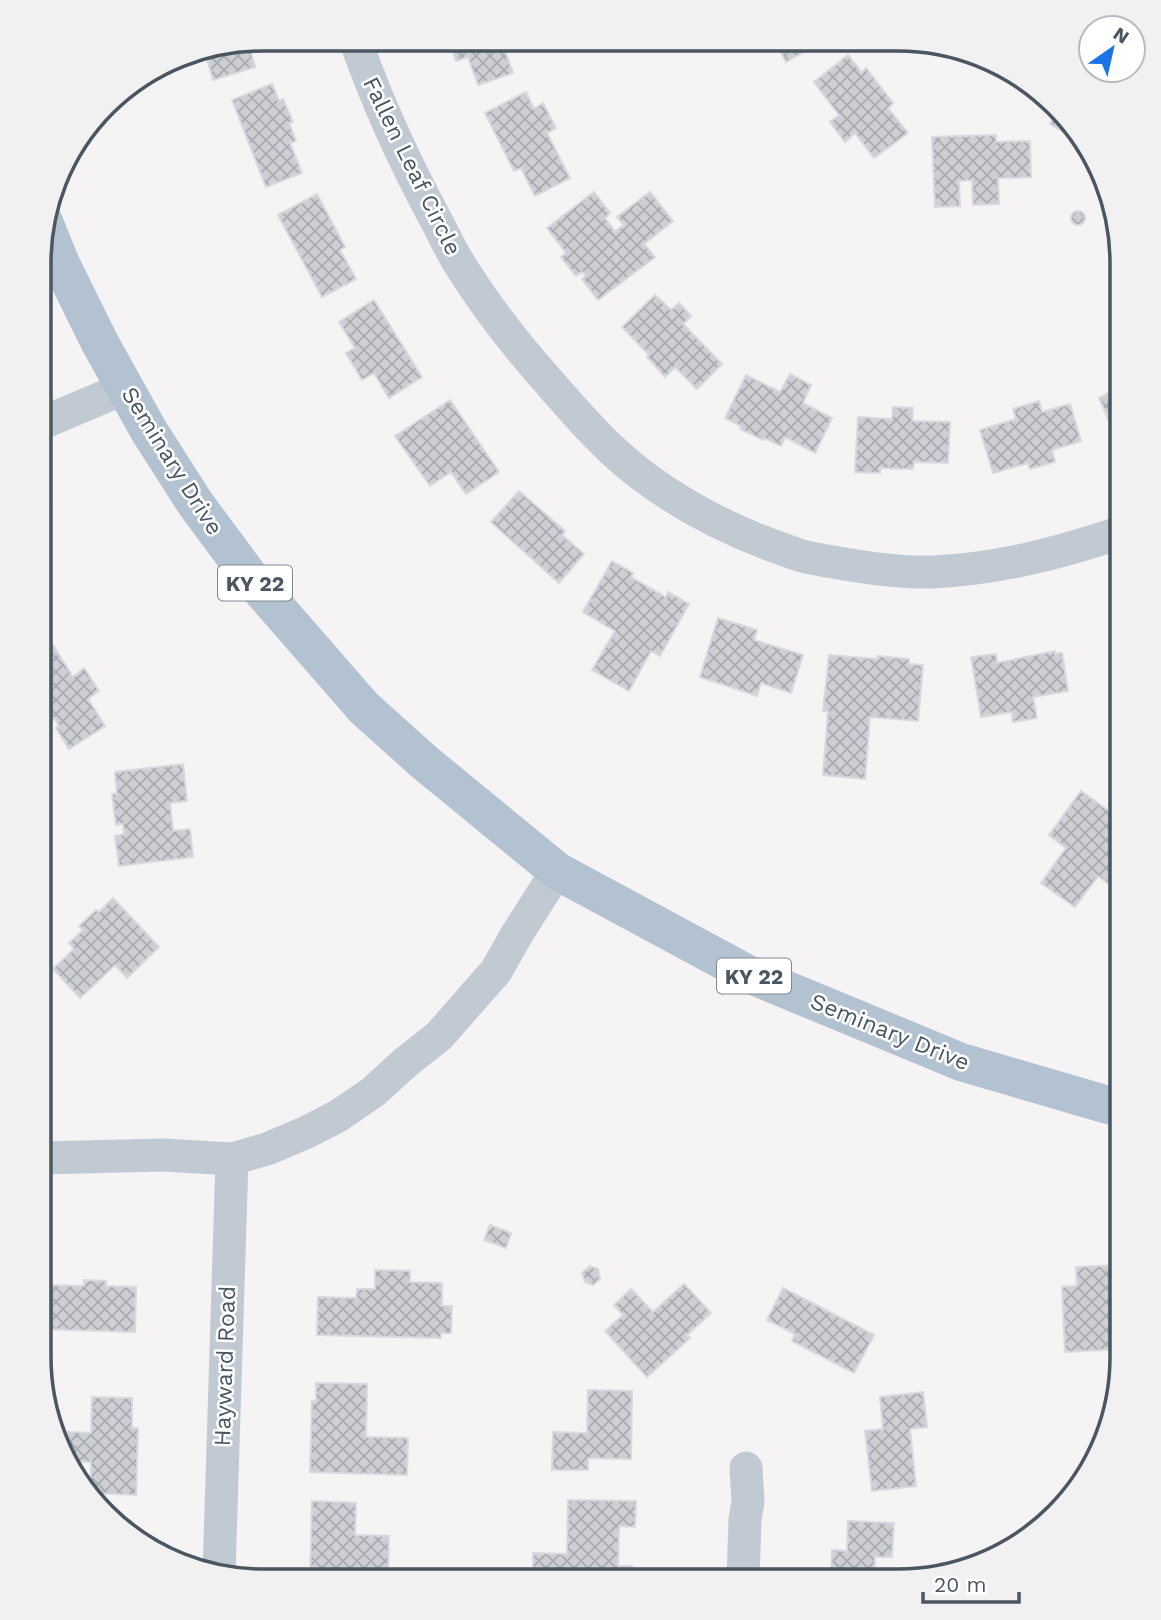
<svg xmlns="http://www.w3.org/2000/svg" width="1161" height="1620" font-family="'Work Sans',sans-serif">
<style>
.building{fill:url(#building-cross-hatch);stroke:#d7d9de;stroke-width:2}
.lines{fill:none;stroke-linecap:round;stroke-linejoin:round}
.minor{stroke:#c1cad2;stroke-width:33}
.major{stroke:#b3c2d1;stroke-width:38}
.labels{text-anchor:middle;dominant-baseline:central;stroke-width:5;stroke-linejoin:round;paint-order:stroke}
.shield{fill:#fff;stroke:#808990;stroke-width:2}
.shield-label{font-size:21px;font-weight:bold;fill:#4a5661}
.street-label{font-size:23px;fill:#4a5661;stroke:#fff}
.rim{fill:none;stroke:#4a5661;stroke-width:3.5}
</style>
<defs>
<pattern id="building-cross-hatch" width="8" height="8" patternUnits="userSpaceOnUse" patternTransform="scale(1.75)"><rect width="8" height="8" fill="#cdcfd5"/><path d="M0 0l8 8M0 8l8-8" fill="none" stroke="#a8abb0"/></pattern>
</defs>
<rect width="100%" height="100%" fill="#f5f3f3"/>
<!-- building -->
<path class="building" d="M449 39H512L502 43 513 73 478 85 468 57 456 61Z
M251 40 254 51 251 52 255 67 213 80 204 48Z
M774 40H818L820 43 786 62Z
M848 55 862 73 866 68 893 103 888 108 908 133 874 158 855 133 845 142 830 122 839 115 814 82Z
M272 84 279 101 283 99 293 122 289 123 296 141 290 143 302 173 266 187 232 100Z
M526 92 534 109 543 103 556 128 547 133 570 178 535 196 521 168 514 171 485 113Z
M1057 112 1083 144 1050 124Z
M996 135V142L1030 141 1031 177 998 178 999 204H997L973 205 972 180 959 181 960 206 935 207 932 137Z
M594 192 610 213 605 218 615 232 624 225 617 217 650 192 673 221 644 244 655 257 598 300 582 279 586 276 582 272 576 276 561 257 566 253 547 228Z
M317 194 345 247 340 250 356 279 322 297 278 215Z
M1071 218a7 7 0 1 1 14 0a7 7 0 1 1-14 0Z
M655 295 671 310 679 303 691 316 683 324 722 364 697 389 675 367 665 377 647 357 649 355 622 327Z
M374 300 422 377 389 398 374 373 362 380 346 353 355 348 339 322Z
M790 374 811 385 803 403 832 418 815 453 785 437 781 446 764 438 763 440 740 429 741 426 725 418 746 375 780 392Z
M1122 386V433L1116 437 1099 398Z
M450 400 499 472 466 494 451 472 430 486 395 436Z
M1039 401 1042 412 1070 404 1081 441 1052 450 1055 462 1030 469 1028 463 993 473 980 430 1016 419 1013 409Z
M893 407 913 408 912 421 950 422 948 463 914 462 913 469 880 468V473L855 472 858 417 892 419Z
M519 491 565 531 562 535 584 554 559 583 491 522Z
M612 561 633 573 631 577 666 597 668 592 689 604 660 656 651 651 629 691 592 670 615 631 583 612Z
M718 618 757 630 754 640 803 655 791 693 761 683 757 696 700 677Z
M53 645 73 677 84 668 99 691 88 699 105 726 69 749 56 728 59 726 54 718 43 725 40 720V654Z
M1055 651V654L1062 653 1068 691 1033 697 1037 718 1013 722 1012 712 981 717 971 657 996 654 997 663Z
M829 655 877 659 878 656 909 659V664L923 665 918 721 870 717 865 779 823 775 828 711H823Z
M183 764 187 801 170 803 173 831 190 829 193 857 119 866 115 836 124 834 123 824 116 825 112 794H117L115 772Z
M1081 791 1113 814 1116 809 1122 814V894L1098 876 1075 907 1041 883 1066 848 1049 835Z
M113 898 159 947 127 978 115 965 80 998 53 969 74 949 69 943 83 930 79 926 96 910 99 912Z
M490 1225 511 1233 506 1248 484 1240Z
M1122 1265V1349L1065 1352 1062 1287 1077 1286 1076 1267Z
M590 1266 598 1269 600 1279 593 1285 585 1282 582 1273Z
M375 1270 410 1271V1282L442 1283V1306H452L451 1333H441V1338L317 1335 318 1297 356 1298 357 1289H375Z
M84 1280 106 1281V1286L136 1287 135 1332 39 1329V1285L84 1286Z
M684 1284 711 1313 687 1335 690 1338 647 1377 605 1331 623 1315 614 1305 631 1289 653 1312Z
M783 1288 874 1335 854 1373 792 1341 795 1334 767 1320Z
M316 1383 367 1384 366 1437 408 1438 407 1475 310 1472 312 1401H316Z
M588 1390 632 1391 631 1459 588 1458V1470H552L553 1432 587 1433Z
M923 1392 927 1427 910 1429 916 1486 872 1491 865 1431 883 1429 880 1397Z
M92 1397 132 1398V1428H138L136 1495 94 1493 91 1490V1462L68 1461V1432L91 1433Z
M568 1500 636 1501 635 1527 619 1526 618 1566H632L631 1581 533 1580V1553L567 1554Z
M312 1501 356 1503 355 1535 389 1536 388 1571H356V1580H310Z
M848 1521 894 1523 892 1557H875L874 1581H831L832 1550 847 1551Z"/>
<g class="lines">
<!-- minor -->
<path class="minor" d="M355 39C377 102 405 163 437 222 445 237 452 253 462 268 487 308 517 346 548 381 569 405 590 430 613 451 664 498 730 532 796 554 806 558 817 559 827 561 861 567 897 573 932 572 998 569 1060 553 1122 532
M40 424 125 388
M39 1158 163 1155 232 1159 267 1149 307 1132 338 1116 373 1092 406 1062 439 1036 496 971 517 934 557 871
M219 1574 232 1159
M743 1581 745 1519 748 1502 746 1468"/>
<!-- major -->
<path class="major" d="M44 222 61 264 100 343 149 431 195 503 249 576 364 708 423 761 557 871 746 973 961 1062 1108 1105 1122 1108"/>
</g>
<g class="labels">
<!-- shield labels -->
<g class="shield">
<rect x="218" y="565.5" width="74" height="35" rx="5"/>
<rect x="717" y="958.5" width="74" height="35" rx="5"/>
</g>
<g class="shield-label">
<text x="255" y="583">KY 22</text>
<text x="754" y="976">KY 22</text>
</g>
<!-- street labels -->
<g class="street-label">
<text transform="translate(412 166) rotate(64)">Fallen Leaf Circle</text>
<text transform="translate(172 461) rotate(58)">Seminary Drive</text>
<text transform="translate(890 1032) rotate(22)">Seminary Drive</text>
<text transform="translate(225 1366) rotate(-88)">Hayward Road</text>
</g>
</g>
<!-- crop -->
<path d="M0 0H1161V1620H0ZM263 51H898A212 212 0 0 1 1110 263V1357A212 212 0 0 1 898 1569H263A212 212 0 0 1 51 1357V263A212 212 0 0 1 263 51Z" fill="#f1f1f2" fill-rule="evenodd"/>
<path class="rim" d="M263 51H898A212 212 0 0 1 1110 263V1357A212 212 0 0 1 898 1569H263A212 212 0 0 1 51 1357V263A212 212 0 0 1 263 51Z"/>
<!-- north arrow -->
<g transform="translate(1112 49) rotate(34)"><circle r="33" fill="#ffffff" stroke="#b7bbc0" stroke-width="2"/>
<path d="M0-5L12 26L0 18L-12 26Z" fill="#1a73e8"/>
<text y="-10" font-size="19" font-weight="bold" text-anchor="middle" fill="#4a5661">N</text>
</g>
<!-- scale -->
<path d="M923 1592v10h96v-10" fill="none" stroke="#4a5661" stroke-width="3.5"/>
<text x="934" y="1592" font-size="21" fill="#4a5661" stroke="#ffffff" stroke-width="5" paint-order="stroke">20 m</text>
</svg>
